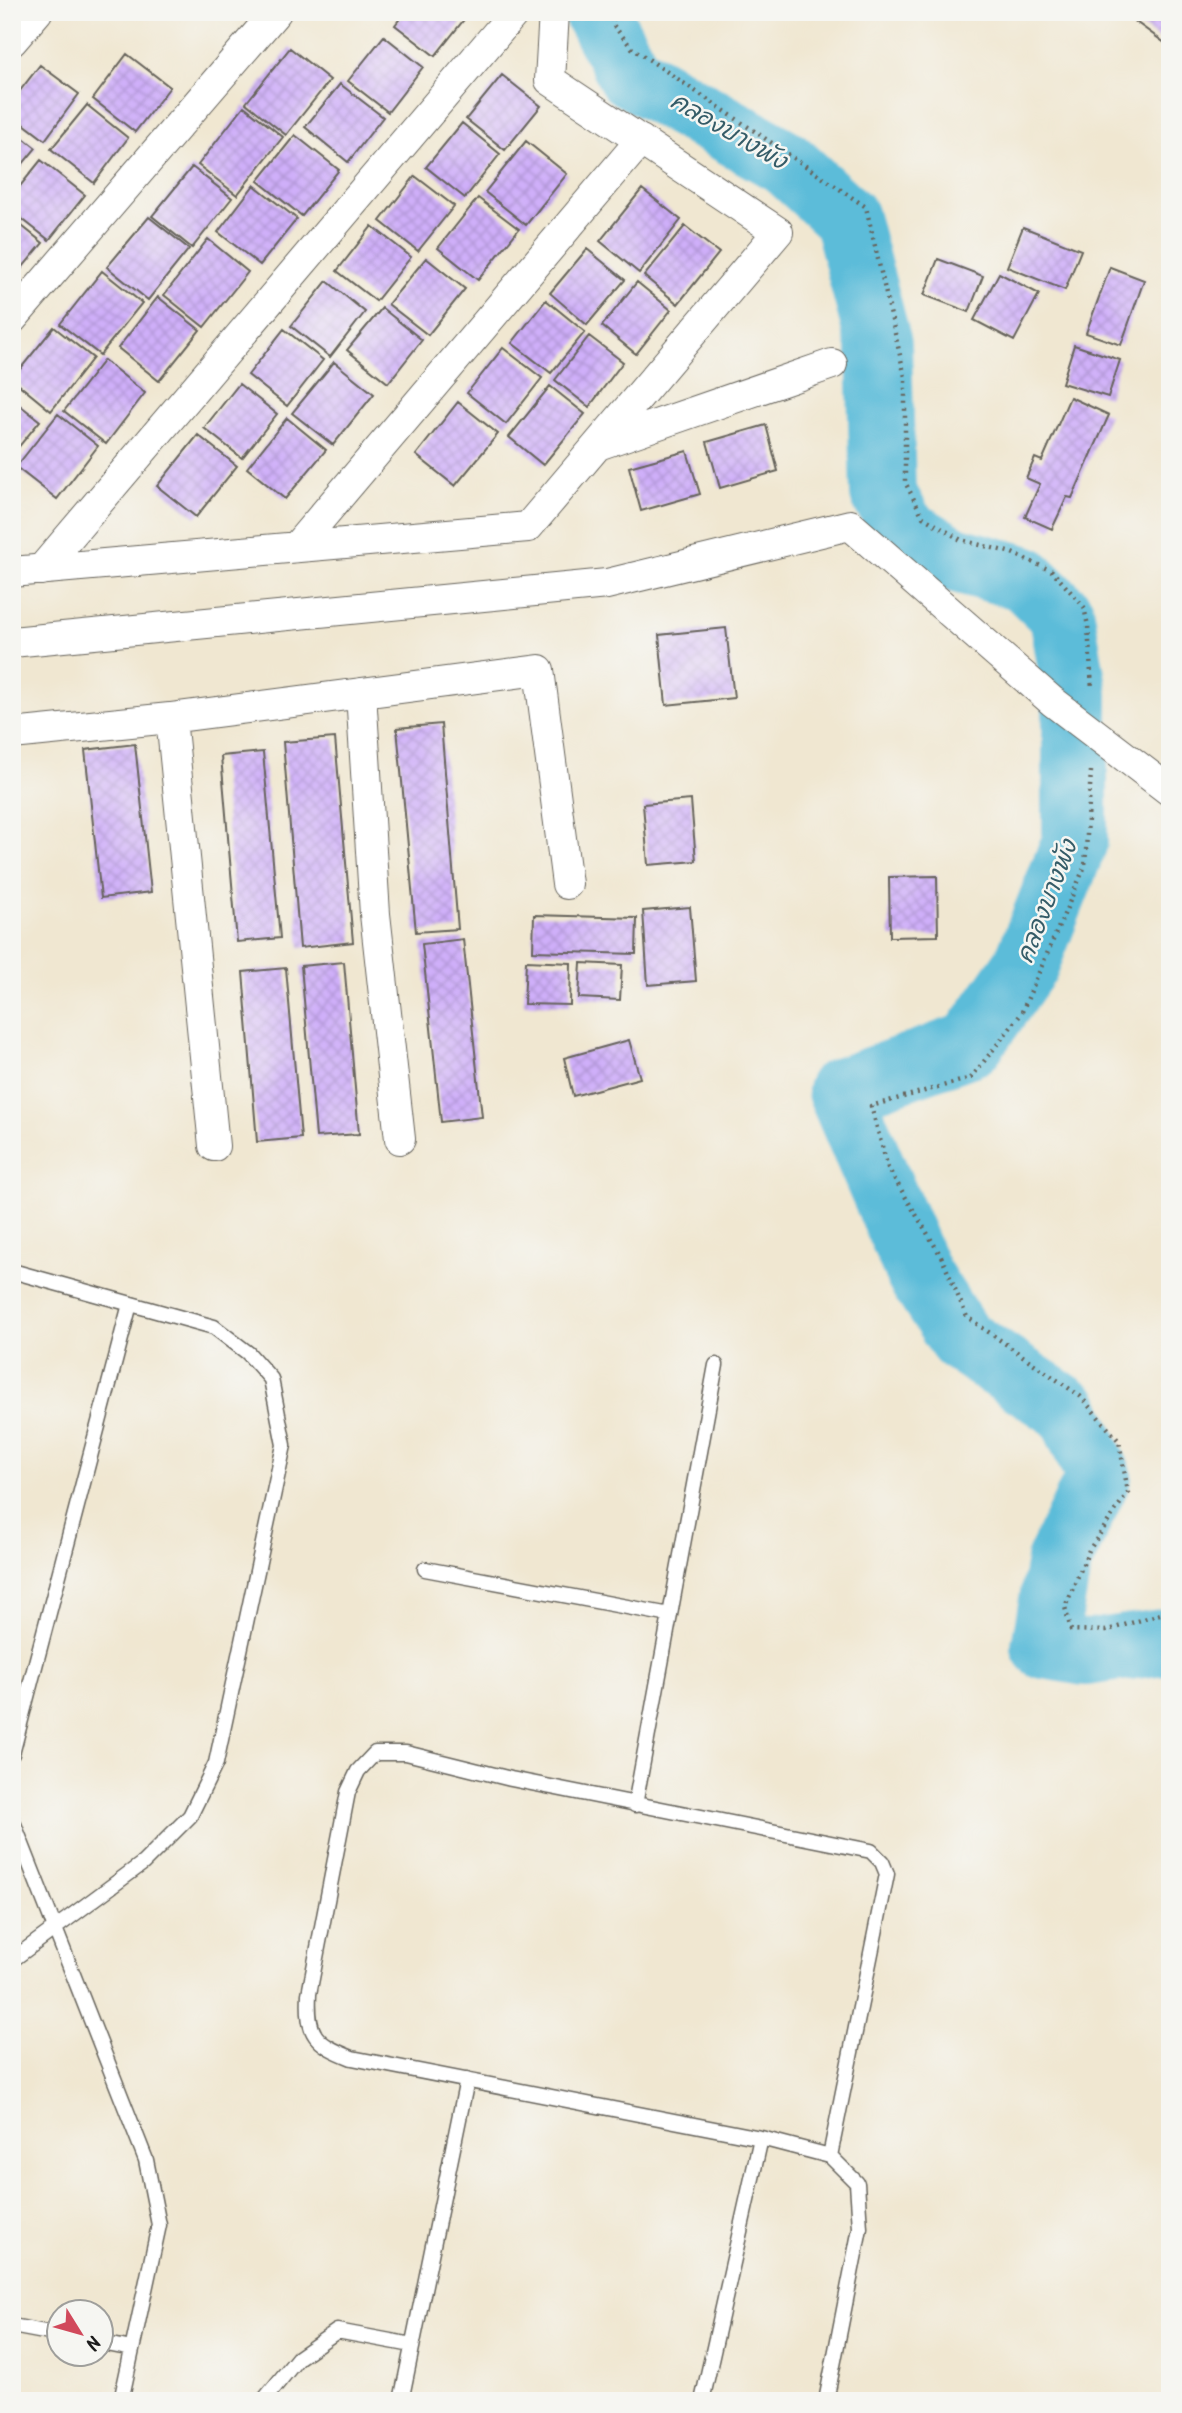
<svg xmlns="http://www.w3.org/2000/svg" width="1182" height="2413" font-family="Kalam,'Playpen Sans Thai',sans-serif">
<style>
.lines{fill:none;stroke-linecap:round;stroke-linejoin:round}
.river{stroke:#5bbcd9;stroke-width:66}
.building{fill:url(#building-cross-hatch)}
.service-casing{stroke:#66635b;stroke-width:17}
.minor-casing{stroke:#66635b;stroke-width:32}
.path{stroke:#66635b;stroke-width:4.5;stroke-dasharray:2 5;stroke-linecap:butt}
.service{stroke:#fff;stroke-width:14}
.minor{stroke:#fff;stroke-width:30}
.labels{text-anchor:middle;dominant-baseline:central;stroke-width:5;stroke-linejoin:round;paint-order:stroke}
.water-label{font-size:24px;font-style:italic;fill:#355c68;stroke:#f6f6f2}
</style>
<defs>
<pattern id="building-cross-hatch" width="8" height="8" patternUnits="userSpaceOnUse" patternTransform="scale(1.75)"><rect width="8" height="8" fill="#cfaff9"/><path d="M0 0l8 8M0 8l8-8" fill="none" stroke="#b196d5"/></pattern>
</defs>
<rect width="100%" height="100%" fill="#f6f6f2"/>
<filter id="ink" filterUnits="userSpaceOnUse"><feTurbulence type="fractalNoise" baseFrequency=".0143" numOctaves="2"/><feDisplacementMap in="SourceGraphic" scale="14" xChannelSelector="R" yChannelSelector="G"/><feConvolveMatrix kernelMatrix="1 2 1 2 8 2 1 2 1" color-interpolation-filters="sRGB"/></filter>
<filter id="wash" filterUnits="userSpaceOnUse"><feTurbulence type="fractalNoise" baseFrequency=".00686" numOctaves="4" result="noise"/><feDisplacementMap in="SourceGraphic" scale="28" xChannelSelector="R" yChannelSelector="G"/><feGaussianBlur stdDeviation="1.57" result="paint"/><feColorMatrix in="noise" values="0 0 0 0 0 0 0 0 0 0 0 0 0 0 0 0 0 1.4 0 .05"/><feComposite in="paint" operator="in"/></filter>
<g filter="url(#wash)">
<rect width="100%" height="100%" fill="#f0e7d1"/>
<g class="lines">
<!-- river -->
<path class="river" d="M596 12 630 75 785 162 846 218 879 344 883 493 904 530 953 559 1024 578 1062 615 1075 694V841L1026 965 971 1044 840 1091 919 1275 960 1339 1069 1411 1099 1476 1059 1561 1044 1646 1085 1653 1170 1641"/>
</g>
<g id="blocks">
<!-- building -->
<path class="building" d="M405 12H470L435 56 395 25Z
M1122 12H1170V36L1165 43Z
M384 36 423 67 388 112 348 81Z
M290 48 330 80 286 135 246 103Z
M127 54 170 87 135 132 93 99Z
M40 65 79 94 45 140 12 115V101Z
M502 75 541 106 505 150 466 119Z
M340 84 383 117 348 162 305 127Z
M87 105 128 138 94 183 51 149Z
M244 106 283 137 237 195 198 165Z
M462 123 500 154 465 198 426 167Z
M12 129 36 148 12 177Z
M295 135 339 170 302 216 258 181Z
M526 141 567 174 526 225 485 192Z
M41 160 85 195 49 240 12 211V196Z
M192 167 232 198 192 248 152 216Z
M415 176 454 206 418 251 380 221Z
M254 185 297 219 260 265 218 232Z
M642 189 681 220 639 273 600 241Z
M478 198 519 229 478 280 438 248Z
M149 217 189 249 148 300 107 267Z
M12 218 43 243 12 280Z
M372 226 411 257 376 301 337 271Z
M685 226 719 253 678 304 644 276Z
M1023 227 1081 250 1065 290 1007 267Z
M208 239 248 272 204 327 164 295Z
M587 249 625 280 587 325 550 293Z
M426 258 465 289 428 335 388 304Z
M938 259 983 276 969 312 924 295Z
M1110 267 1144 280 1121 345 1086 333Z
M102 271 142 303 100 355 60 324Z
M999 273 1039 294 1014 341 974 320Z
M327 281 365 312 330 357 291 326Z
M637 282 671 310 636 354 602 326Z
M158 297 200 330 159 381 118 348Z
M546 300 585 332 551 373 512 343Z
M382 308 422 340 388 383 347 350Z
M54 327 93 358 51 411 12 379Z
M284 329 323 360 287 406 248 375Z
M589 336 623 362 589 407 555 380Z
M1074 345 1120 360 1108 397 1062 383Z
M503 348 542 378 506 424 467 393Z
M104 360 145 393 106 444 64 411Z
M334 362 374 394 333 445 292 413Z
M239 384 277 414 242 458 204 428Z
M550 386 585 414 543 465 509 437Z
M1070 397 1109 415 1072 498 1067 497 1052 529 1025 517 1040 484 1026 478 1035 458 1042 461Z
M12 399 40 421 12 455Z
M458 402 498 434 455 486 416 455Z
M58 414 98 446 57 499 16 467Z
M287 418 326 450 285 499 247 468Z
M766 425 778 471 720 488 707 442Z
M198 435 237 466 196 517 157 486Z
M687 451 700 494 641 511 629 467Z
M726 628 734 698 666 705 659 635Z
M441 724 458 929 416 932 397 728Z
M335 738 353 942 300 948 283 742Z
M135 744 151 892 101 898 85 750Z
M263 752 280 938 237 942 221 756Z
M691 800 696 861 648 865 643 804Z
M937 876 938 936 890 937 889 877Z
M690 907 696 981 648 985 643 911Z
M534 915 637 918 636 954 533 951Z
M463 939 482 1117 441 1122 422 944Z
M526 961 571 963 570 1005 524 1004Z
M344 962 359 1134 316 1137 301 966Z
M581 963 622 965 620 1000 579 998Z
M286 968 301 1138 257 1142 243 972Z
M629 1040 640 1078 573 1096 564 1058Z"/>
</g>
</g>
<g filter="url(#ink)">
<use href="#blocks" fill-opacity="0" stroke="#66635b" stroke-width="2"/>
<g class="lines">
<!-- service casing -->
<g class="service-casing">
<path id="service" d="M12 1271 214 1327 248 1353 271 1379 284 1445 216 1763 190 1816 143 1863 12 1960
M425 1569 670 1615
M12 1754 130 1304
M635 1805 716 1365
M12 1819 146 2160 159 2225 121 2401
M12 2326 60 2335
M102 2343 132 2349
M263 2401 298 2358 337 2331 412 2345
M401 2401 467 2080
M702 2401 761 2138
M826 2401 860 2228 857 2183 830 2156 761 2138 352 2058C314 2043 307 2035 309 1994L348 1792 358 1771 375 1753H406L511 1779 871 1851 882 1862 887 1874 830 2156"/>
</g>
<!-- minor casing -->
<g class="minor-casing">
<path id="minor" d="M12 41 37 12
M12 319 276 12
M598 445 832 364
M298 545 641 140
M41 570 515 12
M12 572 528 527 778 232 550 80 554 12
M12 642 607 584 850 525 1052 701 1170 791
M361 693 375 914 400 1139
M171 718 214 1146
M12 734 170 718 539 670 567 884"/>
</g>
<!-- path -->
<path class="path" d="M612 12 613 25 632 48 866 207 905 377V482L923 517 961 540 1012 553 1052 571 1084 607 1088 626 1092 689
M1091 771 1085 866 1021 1014 971 1078 871 1106 888 1168 941 1256 967 1317 1080 1396 1119 1441 1128 1492 1089 1550 1065 1607 1071 1630 1105 1631 1170 1611"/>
<!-- service -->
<use href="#service" class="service"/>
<!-- minor -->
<use href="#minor" class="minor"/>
</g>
</g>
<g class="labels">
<!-- water labels -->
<g class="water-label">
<text transform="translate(728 132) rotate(30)">คลองบางพัง</text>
<text transform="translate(1048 902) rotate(-69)">คลองบางพัง</text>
</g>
</g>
<!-- margin -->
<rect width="1182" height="2413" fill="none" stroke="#f6f6f2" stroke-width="42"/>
<!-- north arrow -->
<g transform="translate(80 2333) rotate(127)"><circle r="33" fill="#f6f6f2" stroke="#9f9f9c" stroke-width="2"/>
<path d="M0-5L12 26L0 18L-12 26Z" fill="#d1495b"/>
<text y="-10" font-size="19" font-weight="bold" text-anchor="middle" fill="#1c1c1c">N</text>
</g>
</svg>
